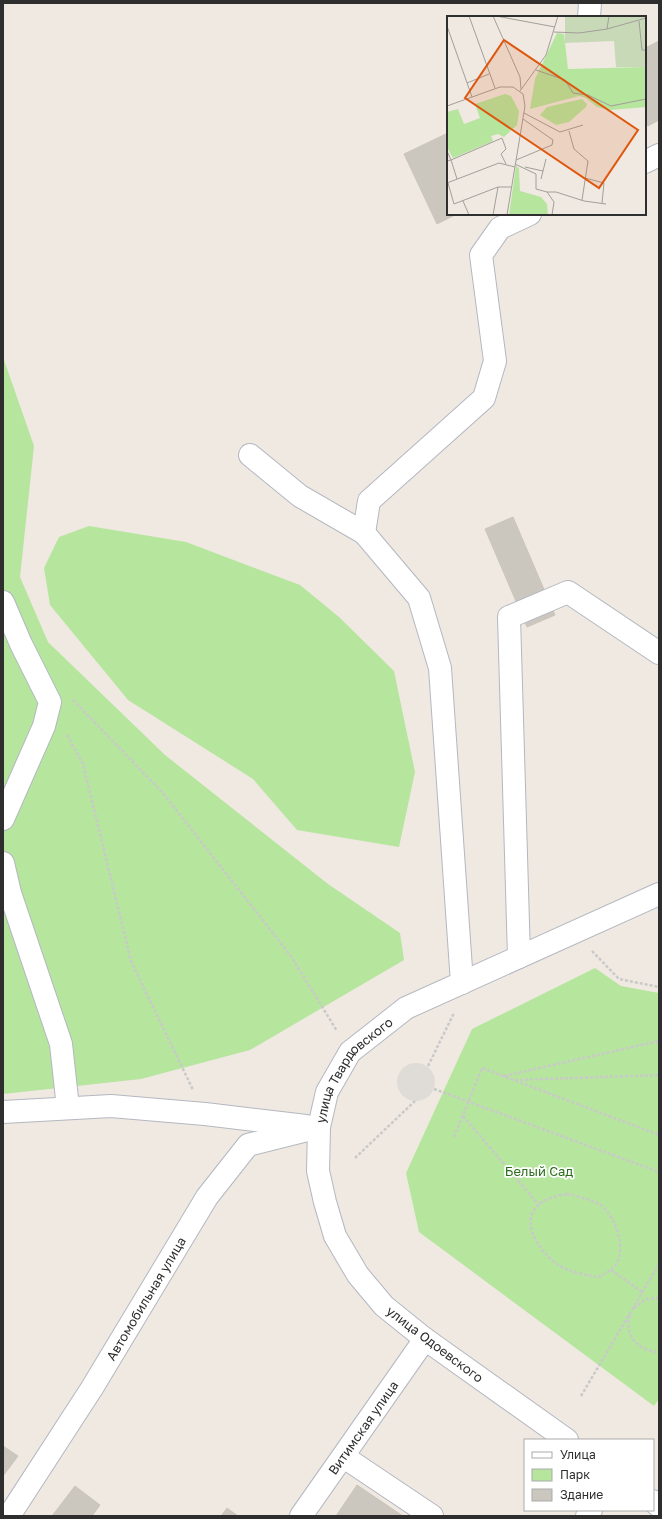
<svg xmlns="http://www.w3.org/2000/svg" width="662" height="1519" font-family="'Golos Text',sans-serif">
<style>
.green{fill:#b6e59e}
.plaza{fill:#dfdcd8}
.building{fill:#cbc7bf;stroke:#cbc5ba}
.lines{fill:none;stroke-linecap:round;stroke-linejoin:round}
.minor-casing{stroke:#b4b7c1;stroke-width:24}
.path{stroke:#c9c9c9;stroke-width:2.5;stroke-dasharray:3 2;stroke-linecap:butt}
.minor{stroke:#fff;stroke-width:22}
.labels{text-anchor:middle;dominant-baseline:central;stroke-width:3.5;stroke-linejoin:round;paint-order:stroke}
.street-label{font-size:13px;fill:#2e2e2e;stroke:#fff}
.park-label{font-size:13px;fill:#2c6e1b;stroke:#fff}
.inset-road{fill:none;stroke:#a29e99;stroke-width:1}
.view{fill:#df570e;fill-opacity:0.15;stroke:#df570e;stroke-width:2}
.inset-edge{fill:none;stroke:#2e2e2e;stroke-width:2}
</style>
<rect width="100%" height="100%" fill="#efe9e1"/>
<!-- green -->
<path class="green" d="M3 357 34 446 20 577 48 642 165 755 328 884 400 933 404 960 250 1050 141 1079 3 1094Z
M89 526 186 542 300 585 339 617 394 671 415 772 399 847 297 830 253 779 128 700 50 605 44 568 59 537Z
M595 968 621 986 659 993V1399L654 1406 419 1232 406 1173 472 1029Z"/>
<!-- plaza -->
<path class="plaza" d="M397 1082a19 19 0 1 1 38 0a19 19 0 1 1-38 0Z"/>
<!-- building -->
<path class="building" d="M659 41V120L648 126 645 120V48Z
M448 133V214H457L437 224 404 154Z
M513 517 555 615 527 627 485 529Z
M3 1446 18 1456 3 1476Z
M357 1485 403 1516H336Z
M75 1486 100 1505 92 1516H52Z
M227 1508 238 1516H221Z"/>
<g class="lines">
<!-- minor casing -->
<g class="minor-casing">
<g id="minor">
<path d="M589 17 590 3"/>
<path d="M645 162 659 155"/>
<path d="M250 455 300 496 364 533 419 598 440 668 462 983"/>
<path d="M364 533 369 501 484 398 495 361 481 255 500 228 530 214"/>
<path d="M3 602 21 644 50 702 44 726 3 819"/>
<path d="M3 863 10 893 61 1044 68 1108"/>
<path d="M519 957 509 617 568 592 659 653"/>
<path d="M3 1112 111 1106 205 1114 306 1126"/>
<path id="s1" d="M567 1440 425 1339 384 1306 358 1275 335 1236 325 1202 318 1171 319 1127 327 1092 350 1052 406 1008 659 894"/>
<path d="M344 1457 432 1516"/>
<path d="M653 1501 659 1506"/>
<path id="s2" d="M9 1516 92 1388 207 1197 248 1145 319 1127"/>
<path id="s3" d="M301 1516 425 1339"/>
<path d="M587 1516 591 1510"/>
</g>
</g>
<!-- path -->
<path class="path" d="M73 700 162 792 291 956 337 1031
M67 735 83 764 131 961 193 1090
M592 951 619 979 659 987
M428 1066 454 1013
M504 1076 659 1041
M515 1080 659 1075
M434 1089 659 1172
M463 1116 539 1205
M454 1137 482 1068 659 1135
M355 1158 415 1101
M567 1194C577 1196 589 1199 599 1204 615 1214 627 1248 616 1264 612 1271 605 1273 599 1277 586 1275 572 1273 560 1266 543 1256 518 1224 538 1205 546 1198 557 1196 567 1194Z
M611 1270 642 1292
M634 1308 646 1299 659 1298
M630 1315C623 1336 639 1351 659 1352
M581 1396 659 1264"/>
<!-- minor -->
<use href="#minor" class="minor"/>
</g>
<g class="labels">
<!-- street labels -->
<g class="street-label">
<text stroke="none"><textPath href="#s1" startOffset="493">улица Твардовского</textPath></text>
<text stroke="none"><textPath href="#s2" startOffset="257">Автомобильная улица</textPath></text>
<text transform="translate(435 1344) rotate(37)">улица Одоевского</text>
<text stroke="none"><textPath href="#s3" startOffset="108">Витимская улица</textPath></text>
</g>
<!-- park labels -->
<g class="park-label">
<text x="539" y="1171">Белый Сад</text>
</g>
</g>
<!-- overview -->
<g transform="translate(447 16)">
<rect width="199" height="199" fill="#efe9e1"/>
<path d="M110 17 117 18 121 53 199 51V91L164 94 150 91 139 82 132 80 83 93 88 63ZM58 78 64 80 72 95 70 109 57 121 51 118 44 120 46 125 6 142 0 131V96L11 93 17 108 33 102 28 88ZM135 83 140 88 139 91 122 106 109 109 93 99 100 91ZM69 150 72 152 73 175 94 181 100 188 101 199H62Z" fill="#b6e59e"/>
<path d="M118 0H199V51H169L167 25 118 27Z" fill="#c8d9b8"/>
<path class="inset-road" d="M22 0 48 72M46 0 73 61 74 73M49 0 108 11M192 5 195 34H199M0 10 25 81M160 13 162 0M107 16 132 17 160 13 199 2M89 54 118 64 126 77 141 79 164 90 199 83M20 67 42 58M73 75 99 39 111 0M0 90 53 71H66L76 78 78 90 60 199M77 97 113 116 136 109M122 115 127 133 141 145 135 184M0 135 4 144 55 122 59 133 54 138 59 148M69 144 105 129 106 124 76 103M0 145 4 144 10 163M68 148 89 158V173L100 176 107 186 105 199M78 151 96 155M138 162 157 167 155 187M94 163 99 143M0 167 52 147 68 151M1 167 7 188 51 171M100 176H109L137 185 159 188M16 185 22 199M46 199 51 171H64"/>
<path class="view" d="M57 24 191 114 152 172 18 82Z"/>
<rect width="199" height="199" class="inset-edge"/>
</g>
<!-- border -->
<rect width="662" height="1519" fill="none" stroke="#2e2e2e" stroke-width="8"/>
<!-- legend -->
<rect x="524" y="1439" width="130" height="72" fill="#ffffff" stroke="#ababab"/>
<rect x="532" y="1452" width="20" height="6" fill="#ffffff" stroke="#ababab"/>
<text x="560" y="1459" font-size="12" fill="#2e2e2e">Улица</text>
<rect x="532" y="1469" width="20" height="12" fill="#b6e59e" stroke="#ababab"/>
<text x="560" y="1479" font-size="12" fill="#2e2e2e">Парк</text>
<rect x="532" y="1489" width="20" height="12" fill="#cbc7bf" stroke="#ababab"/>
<text x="560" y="1499" font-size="12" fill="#2e2e2e">Здание</text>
</svg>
